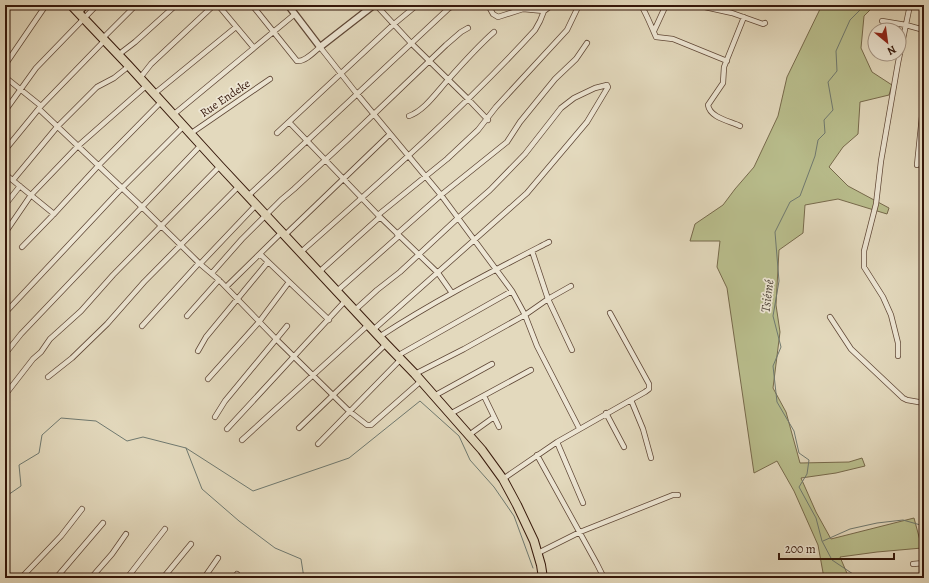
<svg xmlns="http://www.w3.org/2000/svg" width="929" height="583" font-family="Alegreya,serif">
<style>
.green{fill:#b9be8d;stroke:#776a4c}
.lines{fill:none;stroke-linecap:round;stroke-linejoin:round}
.stream{stroke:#6f7970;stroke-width:1}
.minor-casing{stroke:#604837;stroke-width:6}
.tertiary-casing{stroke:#604837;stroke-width:8}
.primary-casing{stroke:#35170a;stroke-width:9}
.trunk-casing{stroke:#35170a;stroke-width:10}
.minor{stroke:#ede6d4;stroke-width:4.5}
.tertiary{stroke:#ede6d4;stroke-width:5.5}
.primary{stroke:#e3d9bd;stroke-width:7}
.trunk{stroke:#e3d9bd;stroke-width:8}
.labels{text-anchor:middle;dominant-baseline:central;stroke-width:3.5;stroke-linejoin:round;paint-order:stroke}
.street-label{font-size:12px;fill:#35170a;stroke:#ede6d4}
.water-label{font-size:13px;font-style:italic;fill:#52483d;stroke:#ede6d4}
</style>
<rect width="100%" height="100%" fill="#e3d9bd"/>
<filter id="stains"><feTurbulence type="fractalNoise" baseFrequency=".005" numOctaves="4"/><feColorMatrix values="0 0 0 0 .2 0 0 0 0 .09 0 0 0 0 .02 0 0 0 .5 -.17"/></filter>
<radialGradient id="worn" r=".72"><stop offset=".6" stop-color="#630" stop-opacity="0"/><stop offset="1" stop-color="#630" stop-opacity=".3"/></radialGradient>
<!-- green -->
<path class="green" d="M822 5 831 8 844 5H875L864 16 861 48 872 72 892 85 889 95 860 102 858 134 843 147 829 167 848 186 889 208 887 214 838 199 805 205 803 233 779 250 776 305 780 332 773 388 786 412 800 463 849 462 862 458 865 466 836 473 801 478 816 512 831 539 914 518 922 548 877 552 840 557 849 578H824L818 545 794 491 777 461 754 473 727 288 717 267 720 241H690L695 224 723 205 735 189 754 167 778 116 787 77Z"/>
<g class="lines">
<!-- stream -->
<path class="stream" d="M865 5 850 20 836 51 837 71 828 82 833 110 824 120 825 133 818 140 815 156 800 196 790 202 775 232 779 281 773 316 781 347 773 366 777 402 794 431 799 453 809 460 807 474 799 487 816 518 822 541 832 560 856 576 866 578
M186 448 202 489 239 521 275 548 301 559 304 578
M5 497 21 486 19 465 39 453 42 435 61 418 96 421 127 441 143 437 186 448 253 491 349 458 420 401 459 436 470 460 494 487 514 516 533 568
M823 541 850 529 877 523 903 520 924 526"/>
<!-- minor casing -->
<g class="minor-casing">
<path id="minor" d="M218 5 254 48
M252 5 297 61C305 62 314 52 320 47L357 94 441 195 512 291 525 315 537 346 579 428
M376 5 411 43 468 99 488 120
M488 5 493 14 498 17 523 9 544 11
M641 5C647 15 651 26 656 37L673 39 727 61
M696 5 732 13 763 24 765 23
M5 8 8 5
M882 21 906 25 924 30
M654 31 666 5
M103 38 136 5
M119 56 122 52 135 42 176 5
M5 65 46 5
M5 77 41 106
M140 78 151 64 214 5
M154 94 236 27
M39 109 142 207 199 263 219 280 276 339 349 411 367 425H371L421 381
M5 111 36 68 97 5
M173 115 295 14
M409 116C424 111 436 93 447 81 462 64 477 47 494 32
M289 122 378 215 438 273 452 293
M740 126C730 121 710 118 708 105L723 83 724 67 744 17
M277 133 394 24 417 5
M190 134 270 79
M5 150 41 106 105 40
M917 165 924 97
M5 174 54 214
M13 180 57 127 97 87 114 78 129 66
M248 196 448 9 454 5
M5 205 20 186
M378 215 447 159 478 130 496 107 567 30 579 5
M5 233 31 195 78 146 146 86
M397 234 441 195 507 142 520 122 555 79 576 59 587 43
M285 235 390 134
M22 247 54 214 98 166 161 102
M532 251 548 299 572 350
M301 252C381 181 462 110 535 30L540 21 544 11 552 5
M260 254 329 320
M200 264 256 205
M319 272 380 217
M212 273 242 239 281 200 294 189 349 138 446 45 461 32 468 28
M226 287 282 232
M337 291 399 236
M354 311 377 290 400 272 458 218 490 190 525 154 561 108 574 98 595 88 607 85 608 87 587 122 527 193 373 330
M5 313 122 188 184 126
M187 316 219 280
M830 317 851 349 903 398 907 400 924 403
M142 326 199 263
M379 337C434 301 491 272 549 242
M198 351 206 337 268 262
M5 354 21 334 201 145
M397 356 512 291
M898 356V343L891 315 883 297 864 267V251L876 204 881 161 898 63 910 5
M415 374 464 349 525 315 548 299 571 286
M48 377 72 358 107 324 144 282 239 186
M208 379 259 322 289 282
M5 395 33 359 41 352 50 339 81 311 113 275 220 166
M434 396 492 364
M484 396 499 427
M631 400 643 429 651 458
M606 413 624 447
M450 414 531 370
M215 417 225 401 287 326
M299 428 386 344
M227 429 346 300
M469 435 494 417
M242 440 368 325
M557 442 583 503
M318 444 401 359
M537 455 597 564 604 578
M503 479 557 442 645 392 649 389V384L610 313
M538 553 580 532 673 495H678
M913 564 924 563
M21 578 61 536 82 509
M56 578 103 523
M91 578 112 554 126 534
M127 578 165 529
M163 578 191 544
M204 578 218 558
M234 578 237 574"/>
</g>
<!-- tertiary casing -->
<g class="tertiary-casing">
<path id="tertiary" d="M288 5 320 47 374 5"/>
</g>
<!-- primary casing -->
<g class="primary-casing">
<path id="primary" d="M78 12 85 5"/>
</g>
<!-- trunk casing -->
<g class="trunk-casing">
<path id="trunk" d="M71 5 129 66 220 166 386 344 415 374 482 450 503 479 517 505 534 541 541 565 543 578"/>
</g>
<!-- minor -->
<use href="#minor" class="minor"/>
<!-- tertiary -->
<use href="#tertiary" class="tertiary"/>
<!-- primary -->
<use href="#primary" class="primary"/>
<!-- trunk -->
<use href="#trunk" class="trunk"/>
</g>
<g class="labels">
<!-- street labels -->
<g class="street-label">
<text transform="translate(225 98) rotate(-34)">Rue Endeke</text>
</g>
<!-- water labels -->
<g class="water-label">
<text transform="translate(767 296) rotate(-83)">Tsiémé</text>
</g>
</g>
<!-- margin -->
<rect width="929" height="583" fill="none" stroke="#e3d9bd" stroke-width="20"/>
<rect x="6" y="6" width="917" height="571" fill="none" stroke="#35170a" stroke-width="2"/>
<rect x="10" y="10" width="909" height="563" fill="none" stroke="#35170a"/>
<!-- north arrow -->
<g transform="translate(887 42) rotate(151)"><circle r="19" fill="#ede6d4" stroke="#a39383"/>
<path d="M0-3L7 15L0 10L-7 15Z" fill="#8f2418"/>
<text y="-6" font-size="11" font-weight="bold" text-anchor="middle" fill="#35170a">N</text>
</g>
<!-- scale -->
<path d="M779 553v6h115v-6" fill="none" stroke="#35170a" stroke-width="2"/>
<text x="785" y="553" font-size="12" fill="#35170a" stroke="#ede6d4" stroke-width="3" paint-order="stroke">200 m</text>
<rect width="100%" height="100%" filter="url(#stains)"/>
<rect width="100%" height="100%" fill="url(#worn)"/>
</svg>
